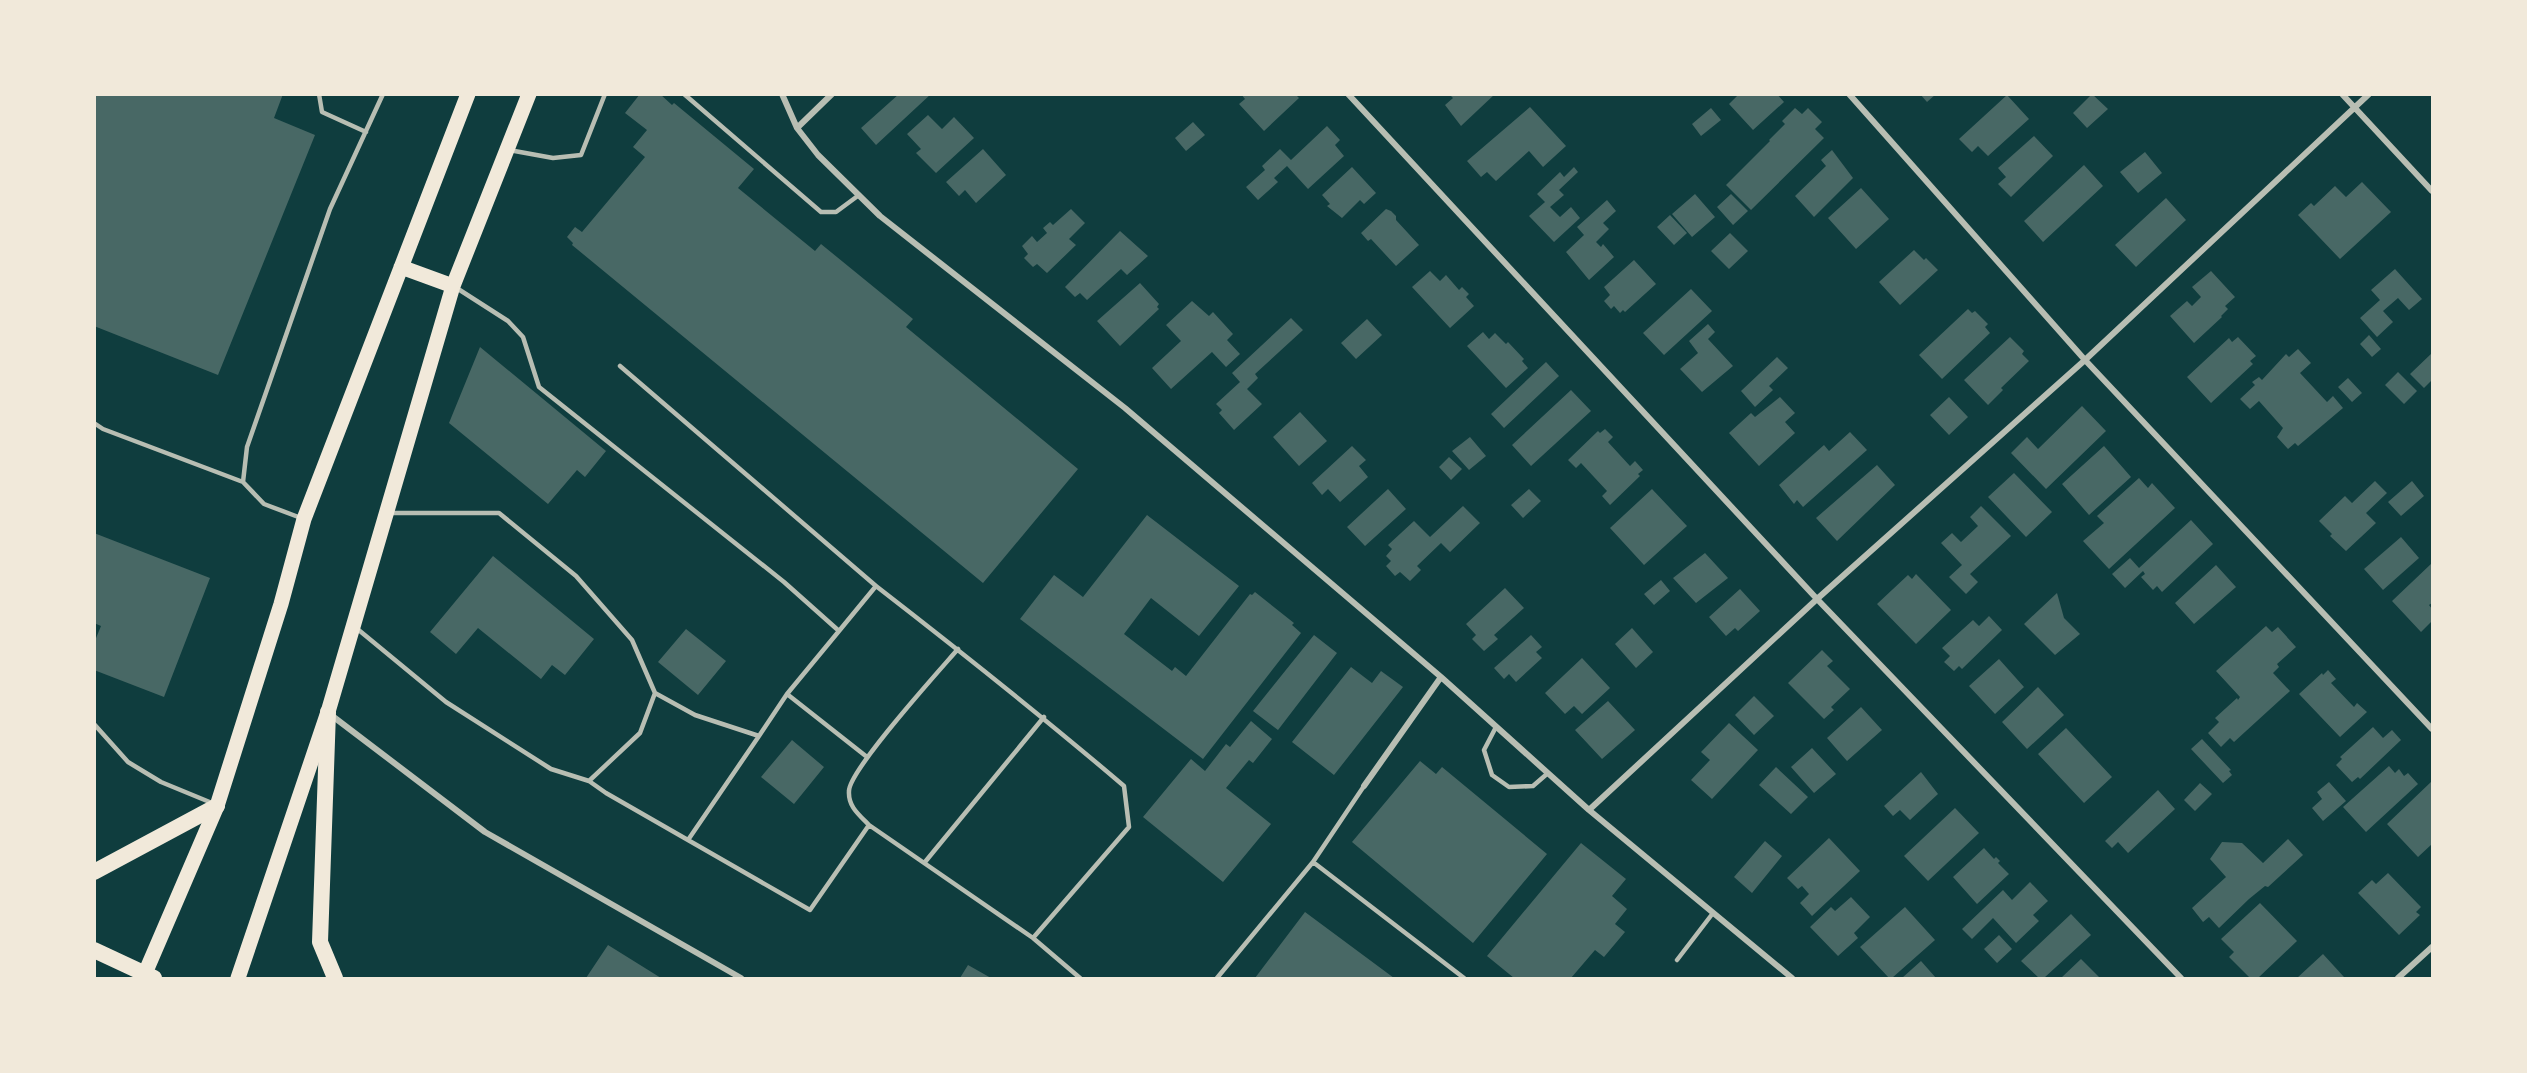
<svg xmlns="http://www.w3.org/2000/svg" width="2527" height="1073" font-family="'Source Sans 3',sans-serif">
<style>
.building{fill:#486865}
.lines{fill:none;stroke-linecap:round;stroke-linejoin:round}
.service{stroke:#b8beb3;stroke-width:4.5}
.minor{stroke:#b8beb3;stroke-width:6}
.primary{stroke:#f1e9da;stroke-width:15}
.trunk{stroke:#f1e9da;stroke-width:16}
</style>
<rect width="100%" height="100%" fill="#0f3d3e"/>
<!-- building -->
<path class="building" d="M94 94H283L274 118 315 135 218 375 94 326Z
M640 94H660L672 105 674 103 754 169 738 188 815 251 821 244 913 319 906 327 1078 469 983 583 572 245 573 243 567 237 575 227 582 232 645 157 633 147 647 130 625 113Z
M899 94H931L876 145 861 128Z
M1241 94H1295L1299 98 1264 131 1239 104 1245 99Z
M1449 94H1495L1461 126 1445 105 1453 98Z
M1739 94H1777L1784 102 1753 130 1729 104Z
M1920 94H1936L1927 102Z
M2092 94 2108 109 2087 128 2073 113Z
M2007 95 2029 119 1988 156 1978 146 1972 152 1959 139Z
M1530 107 1566 146 1543 167 1529 151 1496 181 1487 172 1481 177 1467 161Z
M1711 108 1721 120 1701 136 1692 124Z
M1795 108 1802 114 1808 108 1822 122 1815 129 1824 138 1751 210 1726 185 1770 141 1769 140 1785 124 1782 121Z
M928 115 942 129 954 117 974 138 936 173 916 153 921 149 907 134Z
M1193 122 1205 135 1186 151 1175 138Z
M1327 126 1340 140 1335 145 1344 156 1308 189 1287 166 1274 178 1278 182 1258 200 1246 187 1265 170 1262 166 1280 149 1291 160Z
M2034 136 2053 156 2011 197 1998 184 2006 177 1998 168Z
M983 149 1006 175 976 203 965 190 959 196 946 182Z
M1832 150 1853 178 1814 217 1795 196 1826 166 1821 160Z
M2145 152 2162 173 2138 193 2120 172Z
M2084 165 2103 186 2043 242 2024 221Z
M1352 167 1376 193 1364 204 1360 200 1342 218 1327 206 1330 204 1322 195Z
M1574 167 1578 172 1559 190 1564 195 1550 207 1560 217 1571 207 1580 218 1554 242 1529 216 1545 202 1537 194 1560 172 1564 177Z
M2362 182 2391 212 2340 259 2298 215 2311 203 2314 206 2335 186 2346 197Z
M1861 188 1889 219 1856 249 1828 218Z
M1695 194 1715 217 1692 237 1672 214Z
M1731 194 1748 211 1733 225 1717 207Z
M2166 198 2186 220 2136 267 2115 245Z
M1607 200 1616 211 1603 223 1609 229 1596 242 1601 247 1603 244 1614 257 1589 280 1566 252 1584 235 1577 227Z
M1071 209 1085 223 1069 239 1076 245 1047 273 1037 264 1033 267 1024 258 1028 254 1022 246 1032 236 1037 242 1047 233 1043 228 1050 222 1053 225Z
M1386 209 1391 211 1396 216V220L1419 245 1396 266 1371 239 1368 241 1361 233Z
M1670 215 1687 233 1674 245 1657 227Z
M1120 231 1148 256 1127 275 1121 269 1087 300 1080 293 1075 297 1065 287Z
M1730 233 1748 251 1729 269 1711 251Z
M1914 250 1924 260 1926 258 1938 270 1900 305 1879 282Z
M1634 260 1656 284 1625 312 1623 310 1620 313 1614 306 1611 309 1604 301 1610 295 1604 287Z
M2395 269 2422 299 2409 310 2398 298 2383 311 2393 322 2377 337 2360 318 2380 300 2371 290Z
M1430 271 1440 281 1446 275 1459 290 1462 287 1469 294 1466 297 1474 306 1450 328 1412 287Z
M2211 271 2235 297 2225 306 2228 309 2221 316 2222 317 2194 343 2170 316 2187 301 2192 306 2201 297 2192 287Z
M1140 283 1159 304 1157 307 1159 309 1120 346 1097 321Z
M1691 289 1712 311 1664 355 1643 333Z
M1192 301 1209 316 1213 312 1233 334 1227 340 1240 354 1226 367 1212 352 1171 389 1152 368 1181 341 1166 325Z
M1968 309 1972 313 1975 311 1988 324 1985 327 1990 333 1942 379 1919 355Z
M1291 318 1303 330 1255 374 1258 378 1247 389 1262 404 1234 430 1219 413 1222 410 1216 404 1240 382 1232 373Z
M1367 319 1382 335 1356 359 1341 343Z
M1708 324 1715 332 1708 339 1733 366 1702 392 1680 369 1698 353 1689 341Z
M1483 332 1489 339 1495 333 1506 344 1508 342 1524 359 1522 361 1528 368 1506 388 1467 346Z
M2369 335 2381 349 2372 357 2360 344Z
M2010 337 2024 351 2022 354 2029 361 2001 388 2003 390 1988 405 1964 380Z
M2238 337 2256 356 2250 361 2253 364 2211 403 2187 377 2229 338 2232 342Z
M480 347 606 451 585 477 577 470 548 504 449 423Z
M2298 349 2311 363 2300 373 2327 402 2333 396 2343 408 2298 446 2295 443 2288 449 2277 437 2283 428 2259 401 2250 409 2240 399 2255 385 2252 382 2259 377 2262 380 2286 354 2289 357Z
M2432 353V380L2424 388 2410 374Z
M1777 357 1788 368 1769 386 1773 390 1755 407 1741 391Z
M1546 362 1559 376 1504 428 1491 414Z
M2398 372 2417 391 2404 404 2385 385Z
M2348 378 2362 393 2352 402 2338 387Z
M1571 390 1591 411 1531 466 1512 445Z
M1780 397 1795 413 1785 422 1795 433 1759 466 1729 433 1751 413 1755 417Z
M1949 397 1968 417 1949 435 1930 415Z
M2082 406 2106 431 2046 489 2011 453 2027 437 2038 449Z
M1300 412 1327 441 1299 466 1273 437Z
M1605 429 1613 437 1608 442 1630 466 1635 461 1643 470 1638 474 1640 476 1610 505 1602 496 1607 491 1581 463 1576 468 1568 460 1598 431 1600 433Z
M1850 432 1867 450 1803 507 1797 500 1794 504 1779 485 1824 445 1829 451Z
M1470 437 1486 456 1469 470 1452 451Z
M1352 446 1366 460 1359 466 1368 477 1340 502 1328 489 1322 495 1312 483Z
M2104 446 2131 477 2089 515 2062 484Z
M1449 457 1462 469 1451 480 1439 467Z
M1877 465 1895 485 1837 541 1816 518Z
M2014 473 2052 512 2026 537 1988 497Z
M2139 478 2148 488 2152 483 2175 508 2109 569 2083 541 2104 523 2097 516Z
M2375 481 2387 493 2366 513 2376 523 2346 551 2330 536 2332 534 2319 521 2345 496 2352 503Z
M2412 481 2424 496 2401 516 2388 502Z
M1388 489 1406 509 1365 546 1347 527Z
M1529 489 1541 501 1523 518 1511 505Z
M1652 489 1687 526 1644 565 1610 528Z
M1463 506 1480 523 1450 552 1441 543 1417 566 1421 570 1410 581 1400 572 1395 576 1386 566 1391 561 1386 556 1392 549 1388 545 1414 521 1430 537Z
M1981 506 2011 536 1970 574 1978 582 1966 594 1949 577 1962 565 1941 543 1952 533 1961 542 1978 526 1970 517Z
M1147 515 1239 586 1199 636 1151 598 1124 634 1172 671 1175 667 1186 676 1250 594 1252 595 1255 592 1294 623 1292 625 1301 633 1203 759 1020 619 1054 575 1083 597Z
M2191 520 2213 544 2162 592 2157 586 2153 590 2141 577 2145 574 2143 571 2125 588 2112 574 2130 558 2139 568Z
M94 533 210 578 164 697 94 670V643L101 626 94 623Z
M2401 537 2419 558 2383 590 2364 569Z
M1705 553 1728 578 1696 603 1673 578Z
M493 556 594 639 565 675 552 665 541 679 478 628 456 654 430 632Z
M2432 563V603L2429 605 2432 609V621L2421 632 2392 601Z
M2216 565 2236 587 2194 624 2175 603Z
M1916 574 1951 610 1916 644 1877 604 1908 575 1912 579Z
M1661 580 1670 591 1654 605 1644 594Z
M1505 588 1524 608 1494 635 1498 639 1484 651 1472 639 1476 635 1466 624Z
M1740 589 1760 611 1738 631 1735 628 1726 636 1709 617Z
M2057 593 2064 618 2080 634 2055 655 2024 624Z
M1989 616 2002 630 1962 669 1959 666 1954 671 1944 662 1950 656 1942 648 1973 620 1979 626Z
M2266 626 2272 632 2278 627 2296 647 2277 664 2279 667 2273 673 2290 691 2234 742 2230 738 2221 747 2208 733 2219 722 2215 718 2237 698 2238 700 2240 697 2216 671Z
M1632 628 1653 652 1636 668 1615 644Z
M686 629 726 661 698 695 658 662Z
M1314 635 1337 653 1278 730 1253 711Z
M1531 635 1542 647 1536 652 1542 658 1516 682 1509 674 1504 679 1494 668Z
M1822 650 1833 661 1827 666 1850 689 1831 707 1834 710 1824 719 1788 683Z
M1582 658 1610 688 1582 714 1574 706 1565 714 1545 693Z
M1999 659 2024 687 1995 714 1969 686Z
M1351 667 1372 683 1381 671 1403 687 1334 775 1292 742Z
M2328 670 2336 679 2331 683 2354 707 2357 703 2367 712 2340 737 2299 694 2322 673 2323 675Z
M2038 687 2064 715 2027 749 2002 722Z
M1754 696 1774 716 1754 735 1735 715Z
M1608 701 1635 730 1602 759 1575 730Z
M1861 707 1882 730 1847 761 1827 738Z
M1251 721 1272 739 1253 763 1249 760 1226 788 1271 824 1223 882 1143 817 1191 759 1205 771 1226 744 1230 747Z
M1729 723 1758 750 1712 799 1691 780 1710 760 1701 752Z
M2373 727 2383 738 2392 730 2401 740 2360 779 2358 777 2352 782 2336 765 2342 759 2340 757Z
M2066 728 2112 777 2084 803 2038 754Z
M2202 739 2231 770 2229 771 2232 775 2223 783 2191 749Z
M792 740 824 767 794 804 761 777Z
M1812 748 1836 774 1814 793 1791 767Z
M1420 761 1436 774 1442 767 1547 854 1473 943 1352 842Z
M2389 766 2395 773 2399 769 2404 776 2408 773 2418 784 2366 832 2343 807Z
M1776 767 1808 797 1791 814 1759 785Z
M1921 772 1938 794 1910 820 1900 810 1893 816 1884 806Z
M2432 781V844L2418 857 2387 824Z
M2329 782 2346 801 2323 821 2312 808 2322 799 2317 792Z
M2200 783 2212 794 2195 811 2184 800Z
M2158 790 2175 809 2128 853 2118 842 2112 848 2105 841Z
M1955 808 1979 833 1928 881 1904 856Z
M1829 838 1860 871 1812 916 1800 903 1809 894 1802 886 1798 889 1787 878Z
M2288 839 2303 855 2268 887 2265 886 2249 899 2219 928 2209 917 2203 922 2192 908 2226 877 2210 859 2222 842 2242 843 2263 863Z
M1765 841 1782 856 1752 893 1734 877Z
M1581 843 1626 879 1612 896 1627 909 1615 924 1625 932 1604 957 1595 950 1571 978H1514L1487 956Z
M1984 848 1994 859 1996 857 2000 861 1998 863 2009 874 1977 904 1953 877Z
M2388 873 2421 907 2416 912 2420 915 2399 935 2358 893 2372 880 2376 884Z
M2030 882 2048 901 2033 915 2039 921 2016 943 1993 918 1972 939 1962 929 2003 890 2012 900Z
M1851 897 1870 917 1854 933 1858 938 1838 956 1810 927 1831 907 1835 911Z
M2260 903 2297 941 2258 978H2250L2229 957 2234 952 2221 939Z
M1905 907 1935 940 1892 978H1889L1860 947Z
M1305 912 1394 978H1255Z
M2071 914 2091 935 2044 978H2039L2021 961Z
M1999 935 2012 949 1997 963 1984 949Z
M608 945 661 978H586Z
M2323 954 2344 977 2297 978Z
M2081 959 2100 978H2061Z
M1921 961 1936 978H1902Z
M968 965 991 978H960Z"/>
<g class="lines">
<!-- service -->
<path class="service" d="M319 94 322 112 366 132
M684 94 821 212H836L859 195
M509 150 553 158 581 155 605 94
M455 287 508 321 523 337 539 387 784 582 839 631 876 586 620 366
M94 423 103 429 243 482
M389 513H499L576 576 632 640 655 693 695 715 759 736 688 840
M301 518 264 504 243 482 247 447 330 209 383 94
M876 586C960 651 1043 717 1124 786L1129 827 1033 938 869 825C858 814 848 806 849 791 849 770 939 671 958 649
M355 627 446 702 551 769 589 781 640 733 655 693
M839 631 787 694 867 757
M94 724 128 762 161 782 212 803
M1496 727 1484 750 1492 775 1509 787 1533 786 1548 773
M759 736 787 694
M589 781 606 793 810 910 869 825
M1364 786 1313 862 1464 978
M925 862 1044 717
M1033 938 1080 978
M1677 960 1713 913
M1217 978 1313 862"/>
<!-- minor -->
<path class="minor" d="M782 94 797 128 818 155 880 216 1125 408 1441 677 1589 810 1792 978
M1348 94 1817 599 2181 978
M1849 94 2085 360 2432 729
M2342 94 2432 191
M797 128 832 94
M331 715 485 832 741 978
M1364 786 1441 677
M1589 810 1817 599 2085 360 2369 94
M2398 978 2432 947"/>
<!-- primary -->
<path class="primary" d="M401 267 453 286
M143 978 217 806 281 604 304 519 468 94
M238 978 328 712 453 286 529 94"/>
<!-- trunk -->
<path class="trunk" d="M328 712 320 942 335 978
M94 872 217 806
M94 950 154 978"/>
</g>
<!-- border -->
<rect width="2527" height="1073" fill="none" stroke="#f1e9da" stroke-width="192"/>
</svg>
